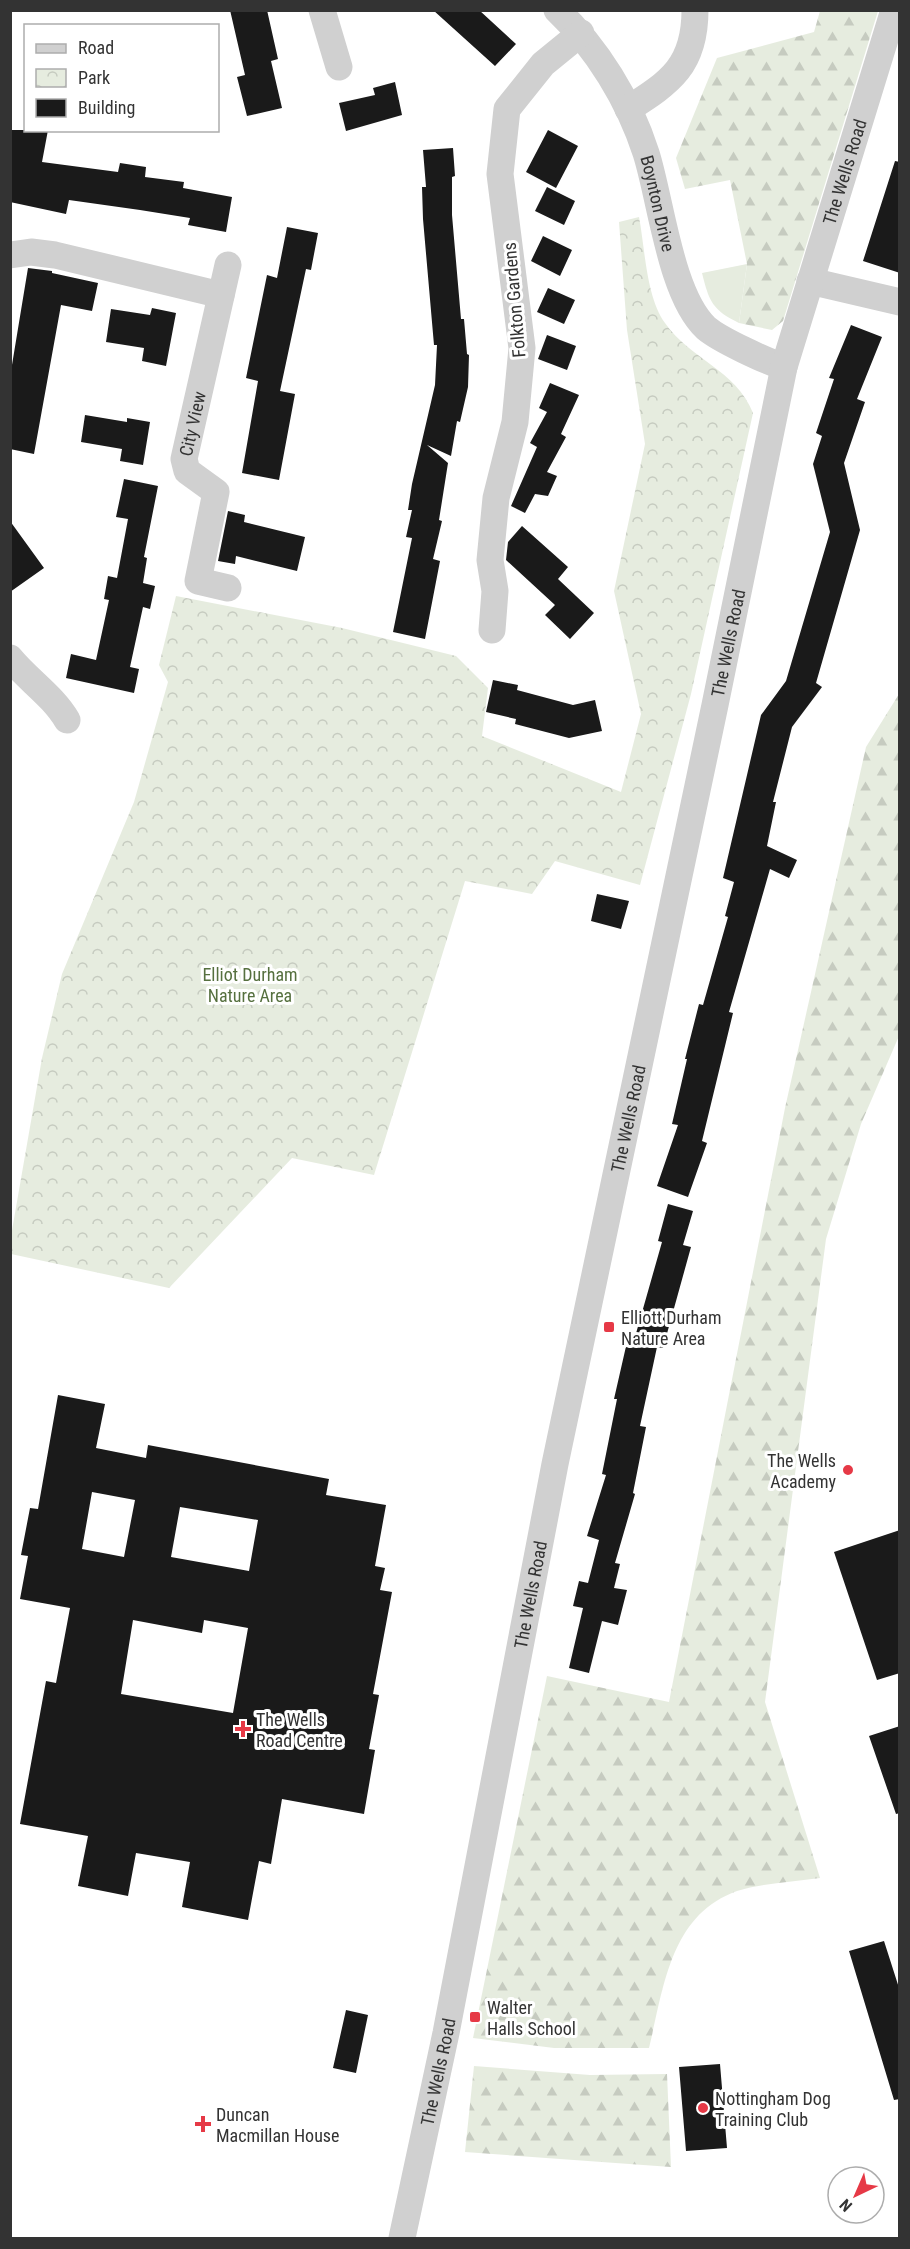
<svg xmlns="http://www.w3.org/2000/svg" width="910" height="2249" font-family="'Roboto Condensed',sans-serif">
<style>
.green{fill:#e6ecdf}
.forest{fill:url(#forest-firs)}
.park{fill:url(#park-crowns)}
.building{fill:#1a1a1a;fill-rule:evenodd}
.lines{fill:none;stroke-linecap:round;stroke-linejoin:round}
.minor{stroke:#d0d0d0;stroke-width:27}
.poi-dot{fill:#e63946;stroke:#fff;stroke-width:2}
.labels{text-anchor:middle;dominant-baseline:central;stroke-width:6;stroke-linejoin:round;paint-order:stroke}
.street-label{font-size:18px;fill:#333;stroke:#fff}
.park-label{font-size:18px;fill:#56703f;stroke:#fff}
.poi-label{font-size:18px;fill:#333;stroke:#fff;text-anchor:start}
</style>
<defs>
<pattern id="forest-firs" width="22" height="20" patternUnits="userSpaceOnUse" patternTransform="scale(1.5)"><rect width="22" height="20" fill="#e6ecdf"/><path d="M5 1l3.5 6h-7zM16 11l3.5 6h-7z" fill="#c6cbc0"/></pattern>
<pattern id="park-crowns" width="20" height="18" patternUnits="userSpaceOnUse" patternTransform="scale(1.5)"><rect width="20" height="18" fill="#e6ecdf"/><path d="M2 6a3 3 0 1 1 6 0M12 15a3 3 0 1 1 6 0" fill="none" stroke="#c6cbc0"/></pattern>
</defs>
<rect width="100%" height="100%" fill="#fff"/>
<!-- green -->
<path class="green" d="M747 264 739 323C712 310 709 301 702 273Z"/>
<!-- forest -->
<path class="forest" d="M820 11H878L783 321 772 330 739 323 747 264 730 180 685 189 676 158 717 58 814 32Z
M899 694V1036L861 1124 826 1239 765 1702 820 1878C793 1882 762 1883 737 1891 670 1915 664 1987 649 2048H554L473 2038 547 1676 669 1702 785 1108 866 747Z
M474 2066 590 2075 667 2074 671 2167 465 2152Z"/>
<!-- park -->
<path class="park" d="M639 217C645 248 646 297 665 323 690 359 736 370 753 413L691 694 640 885 555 861 532 894 465 881 374 1175 292 1158 169 1288 11 1254V1236L42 1058 62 974 134 802 168 682 159 665 176 596 342 628 456 656 488 688 482 736 621 792 641 714 614 591 645 444 627 330 619 222Z"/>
<!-- building -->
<path class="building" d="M230 10H267L278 59 271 61 282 108 247 116 237 77 245 75Z
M433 10H479L516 44 495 66Z
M395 82 402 115 346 131 339 103 375 95 373 88Z
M10 130H48L42 162 118 172 120 163 146 167 145 177 184 182 183 188 232 197 226 232 188 225 190 218 140 210 69 200 66 214 10 202Z
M548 130 578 146 556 188 526 172Z
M453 148 455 176 452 177V215L461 319H464L467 354 469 355 468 387 460 422 457 421 451 456 427 445 448 463 439 520 442 521 433 559 440 561 425 639 393 632 412 538 406 537 412 510H408L412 484 435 385 437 345H434L423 219 422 187H426L423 150Z
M895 161 900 162V273L863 261Z
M547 187 575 201 564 225 535 211Z
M287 227 318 233 311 270 306 269 280 391 295 394 279 480 242 473 258 381 246 378 267 275 277 278Z
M543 236 572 250 560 276 531 261Z
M28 268 52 271V273L98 283 92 311 61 305 34 454 10 449V377Z
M548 288 575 300 564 324 537 312Z
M152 308 176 313 166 366 142 361 144 348 106 342 111 309 150 315Z
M851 325 882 337 857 399 865 402 844 463 860 530 816 683 822 687 792 727 773 802H776L767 846 797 860 789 878 770 869 729 1012 733 1013 702 1141 707 1143 688 1197 657 1186 678 1125 672 1124 687 1059H685L699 1004 703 1005 728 917 725 916 734 882 723 878 761 715 786 681 830 532 813 464 822 436 816 433 834 379 829 378Z
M547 335 576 346 567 370 538 359Z
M550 383 579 395 561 434 566 437 547 472 557 476 548 496 535 494 525 513 511 506 537 447 530 443 547 412 539 408Z
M85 415 127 422V418L150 422 143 465 120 461 122 449 81 442Z
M124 479 158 486 144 557 147 558 143 583 155 586 150 609 143 607 130 667 139 669 134 693 66 678 71 654 96 660 109 600 104 599 108 576 117 578 128 519 116 517Z
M228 511 245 515 244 522 305 537 297 571 236 556 235 564 218 561Z
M10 521 44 568 10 592Z
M522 526 568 567 558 579 594 613 570 639 545 615 555 605 506 560 508 542Z
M493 680 518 685 517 690 573 705 595 700 602 731 569 738 515 724 516 719 486 712Z
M597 894 629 901 621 929 591 921Z
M668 1204 693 1211 683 1245 691 1247 663 1348 657 1347 640 1426 646 1427 633 1493 635 1494 615 1563 620 1564 614 1588 627 1590 618 1625 602 1621 589 1673 569 1668 583 1608 573 1606 579 1581 588 1583 599 1540 587 1536 606 1475 602 1474 617 1399H614L627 1342 633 1344 662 1242 658 1241Z
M58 1395 105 1404 96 1448 146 1458 148 1445 329 1479 326 1495 386 1505 375 1566 385 1568 380 1590 392 1592 373 1694 379 1695 369 1749 375 1750 364 1814 282 1799 271 1864 259 1861 248 1920 182 1907 190 1862 136 1853 128 1896 78 1886 88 1836 20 1824 46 1681 56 1683 70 1608 20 1599 28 1556 21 1555 30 1508 38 1509ZM92 1492 135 1500 124 1557 82 1549ZM180 1507 258 1520 249 1571 171 1557ZM133 1620 202 1633 204 1620 248 1628 233 1713 121 1694Z
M900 1530V1673L877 1680 834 1552Z
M900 1726V1813L896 1814 869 1736Z
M884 1941 900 1991V2099L894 2100 849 1951Z
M346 2010 368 2015 356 2073 333 2068Z
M720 2064 727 2148 686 2151 679 2067Z"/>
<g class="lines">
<!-- minor -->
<g class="minor">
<path d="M322 10 339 67"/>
<path id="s1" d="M557 10C597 48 629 100 646 153 661 200 670 294 706 328 720 340 766 361 784 367"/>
<path d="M628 109C671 82 695 65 695 10"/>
<path d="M10 255 31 252 55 255 221 295"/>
<path d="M810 281 900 302"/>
<path id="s2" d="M228 588 198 581 216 492 187 471 184 459 228 265"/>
<path d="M492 630 495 591 490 560 496 498 515 422 522 348 500 174 507 109 543 64 581 33"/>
<path d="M10 658C28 680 53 696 67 720"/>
<path id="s3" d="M402 2238 446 2033 555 1464 715 705 784 367 894 10"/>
</g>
</g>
<!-- markers -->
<g class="poi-dot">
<rect x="603" y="1321" width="12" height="12" rx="3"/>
<circle cx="848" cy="1470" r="6"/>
<path d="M240 1720h6v6h6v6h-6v6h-6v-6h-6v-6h6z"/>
<rect x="469" y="2011" width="12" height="12" rx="3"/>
<circle cx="703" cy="2108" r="6"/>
<path d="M200 2115h6v6h6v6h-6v6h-6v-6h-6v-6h6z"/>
</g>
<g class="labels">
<!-- street labels -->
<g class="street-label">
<text stroke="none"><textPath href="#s3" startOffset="2114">The Wells Road</textPath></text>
<text stroke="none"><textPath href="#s1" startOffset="222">Boynton Drive</textPath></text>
<text transform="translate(514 300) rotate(-95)">Folkton Gardens</text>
<text stroke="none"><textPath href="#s2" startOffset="206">City View</textPath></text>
<text stroke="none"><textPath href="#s3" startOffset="1628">The Wells Road</textPath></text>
<text stroke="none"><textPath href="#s3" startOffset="1142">The Wells Road</textPath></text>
<text stroke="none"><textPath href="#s3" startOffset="656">The Wells Road</textPath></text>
<text stroke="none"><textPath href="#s3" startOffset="170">The Wells Road</textPath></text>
</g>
<!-- park labels -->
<g class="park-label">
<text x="250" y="974">Elliot Durham<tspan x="250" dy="21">Nature Area</tspan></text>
</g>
<!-- poi labels -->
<g class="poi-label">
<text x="621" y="1317">Elliott Durham<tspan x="621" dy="21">Nature Area</tspan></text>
<text x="836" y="1460" text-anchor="end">The Wells<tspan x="836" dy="21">Academy</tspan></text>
<text x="256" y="1719">The Wells<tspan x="256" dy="21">Road Centre</tspan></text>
<text x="487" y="2007">Walter<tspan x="487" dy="21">Halls School</tspan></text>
<text x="715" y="2098">Nottingham Dog<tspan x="715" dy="21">Training Club</tspan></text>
<text x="216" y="2114">Duncan<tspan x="216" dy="21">Macmillan House</tspan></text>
</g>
</g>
<!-- border -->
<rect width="910" height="2249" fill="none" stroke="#333333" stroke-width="24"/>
<!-- legend -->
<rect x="24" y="24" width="195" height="108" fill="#ffffff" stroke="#adadad" stroke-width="1.5"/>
<rect x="36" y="44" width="30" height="9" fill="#d0d0d0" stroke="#adadad" stroke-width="1.5"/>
<text x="78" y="54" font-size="18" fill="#333333">Road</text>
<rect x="36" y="69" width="30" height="18" fill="url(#park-crowns)" stroke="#adadad" stroke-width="1.5"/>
<text x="78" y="84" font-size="18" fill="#333333">Park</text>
<rect x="36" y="99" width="30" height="18" fill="#1a1a1a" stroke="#adadad" stroke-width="1.5"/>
<text x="78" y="114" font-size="18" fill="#333333">Building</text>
<!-- north arrow -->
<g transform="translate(856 2195) rotate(224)"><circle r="28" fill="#ffffff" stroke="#adadad" stroke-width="1.5"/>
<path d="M0-4.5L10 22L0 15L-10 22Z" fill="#e63946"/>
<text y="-9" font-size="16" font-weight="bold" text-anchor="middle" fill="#333333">N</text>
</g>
</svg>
